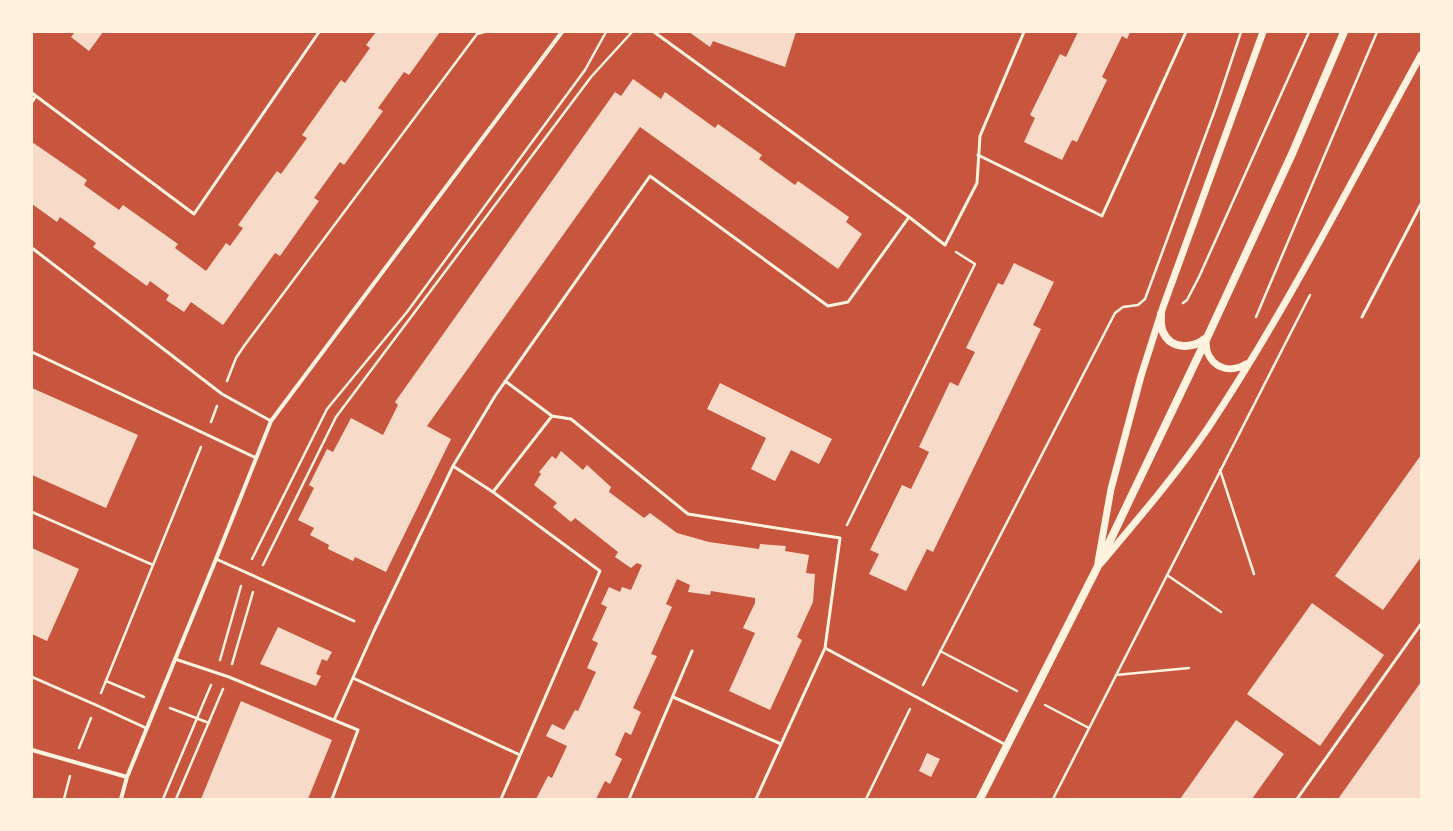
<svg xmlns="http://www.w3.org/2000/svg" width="1453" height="831" font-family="'Noto Sans',sans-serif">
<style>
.building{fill:#f7dbc8}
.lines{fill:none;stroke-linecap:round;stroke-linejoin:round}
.path{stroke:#fff3e0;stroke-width:2.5}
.service{stroke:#fff3e0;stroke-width:3}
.minor{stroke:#fff3e0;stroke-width:4}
.tertiary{stroke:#fff3e0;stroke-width:7}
.secondary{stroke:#fff3e0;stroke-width:8}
</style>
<rect width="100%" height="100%" fill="#c8553d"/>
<!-- building -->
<path class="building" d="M75 32H103L89 51 71 37Z
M376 32H440L409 75 404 72 378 108 383 111 344 165 340 162 314 198 319 201 280 256 275 253 223 325 191 302 184 312 166 300 169 295 150 281 147 286 93 247 96 243 60 217 57 222 32 204V142L87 180 84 185 119 210 123 205 178 244 175 248 206 271 226 243 230 246 243 228 238 225 277 171 281 174 307 138 302 135 341 80 345 83 370 48 366 45Z
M689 32H796L785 67 713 41 710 47Z
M1078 32H1130L1127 39 1122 36 1102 77 1107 80 1077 142 1072 140 1062 160 1024 142 1035 118 1030 115 1060 54 1066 57Z
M633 79 661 99 665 92 715 128 718 124 762 155 759 159 795 185 798 181 849 217 846 222 862 234 838 269 640 127 427 426 451 439 386 572 355 557 353 561 328 549 329 545 310 535 314 528 298 520 314 488 309 485 327 449 333 452 351 418 383 435 398 405 395 402 615 92 621 96Z
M1014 263 1054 282 1033 325 1041 329 933 552 927 549 906 591 869 574 879 554 870 550 902 485 911 489 929 452 919 447 950 382 958 386 975 352 966 348 998 283 1003 285Z
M720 383 832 439 819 464 791 450 775 481 751 469 766 438 707 409Z
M32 388 138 435 106 508 32 475Z
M561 451 583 470 587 465 611 487 609 492 644 518 650 513 677 533 709 542 759 549 760 544 786 546 785 551 809 555 806 573 815 574 813 602 797 637 802 640 770 710 729 691 755 633 743 628 755 603V598L711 591 710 595 688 592 690 585 677 579 666 604 672 607 651 654 657 656 633 708 641 712 631 735 625 732 615 755 622 759 610 784 605 781 596 799H536L548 776 552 778 567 746 546 736 552 724 564 730 575 710 578 711 596 672 587 668 598 643 592 640 607 607 601 604 609 587 620 592 622 587 631 590 642 565 637 563 631 568 615 557 618 552 575 518 571 522 553 507 557 503 534 485 541 474 539 472 552 456 556 459Z
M1421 455V557L1383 610 1335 576Z
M32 548 79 569 47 641 32 634Z
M1312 603 1384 655 1320 746 1247 694Z
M278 627 332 652 327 661 322 659 316 674 321 676 316 686 260 664Z
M1421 682V799H1338Z
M241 701 332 740 308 799H201Z
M1236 720 1284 754 1252 799H1180Z
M927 753 940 759 931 777 919 771Z"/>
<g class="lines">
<!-- path -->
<path class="path" d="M1183 303 1187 300 1199 277 1309 32
M1256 317 1377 32
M227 381 236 358 244 346 477 34 484 32
M211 422 217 406
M1220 470 1254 574
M32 512 153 565
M847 525 975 264 956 252
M252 559 327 409 407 312 585 70 606 32
M263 565 336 417 591 77 632 32
M1167 575 1221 612
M940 651 1017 691
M220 660 241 586
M232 664 253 592
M1116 675 1189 668
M106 681 144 697
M923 685 1115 313 1123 307 1138 305 1145 299 1216 107 1241 32
M101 693 201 447
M1045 705 1089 728
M170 708 209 723
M79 748 91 718
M64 799 70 776
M163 799 211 685
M176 799 223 689
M866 799 910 709
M1053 799 1310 295"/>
<!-- service -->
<path class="service" d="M654 32 909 217 945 245 977 183 980 136 1024 32
M32 93 194 214 319 32
M32 102 36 96
M978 155 1102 216 1186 32
M32 248 222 394 271 421
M1362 317 1421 204
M32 352 256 458
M505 381 552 416
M453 466 493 492 600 571 501 799
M493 492 552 416 571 419 688 514 840 538 825 648 756 799
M216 559 354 621
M825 648 1006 745
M175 659 229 677 358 730 332 799
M32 677 96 705 146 728
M353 678 520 755
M673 697 781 744
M334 720 374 631 453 466 495 396 650 176 828 306 848 302 909 217
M629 799 692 651
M1297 799 1421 624"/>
<!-- minor -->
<path class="minor" d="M32 750 127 777
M121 799 127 777 216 559 271 421 562 32"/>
<!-- tertiary -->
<path class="tertiary" d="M1206 340C1205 364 1226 376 1246 364
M1098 562 1111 489 1141 376 1163 307 1263 32
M1101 563C1138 519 1176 475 1208 428 1287 309 1352 180 1421 55"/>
<!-- secondary -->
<path class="secondary" d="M1161 314C1161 320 1160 326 1163 332 1171 350 1193 349 1206 338
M980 799 1097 568 1206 340 1292 154 1344 32"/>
</g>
<!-- border -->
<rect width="1453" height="831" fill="none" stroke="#fff3e0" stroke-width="66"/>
</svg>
